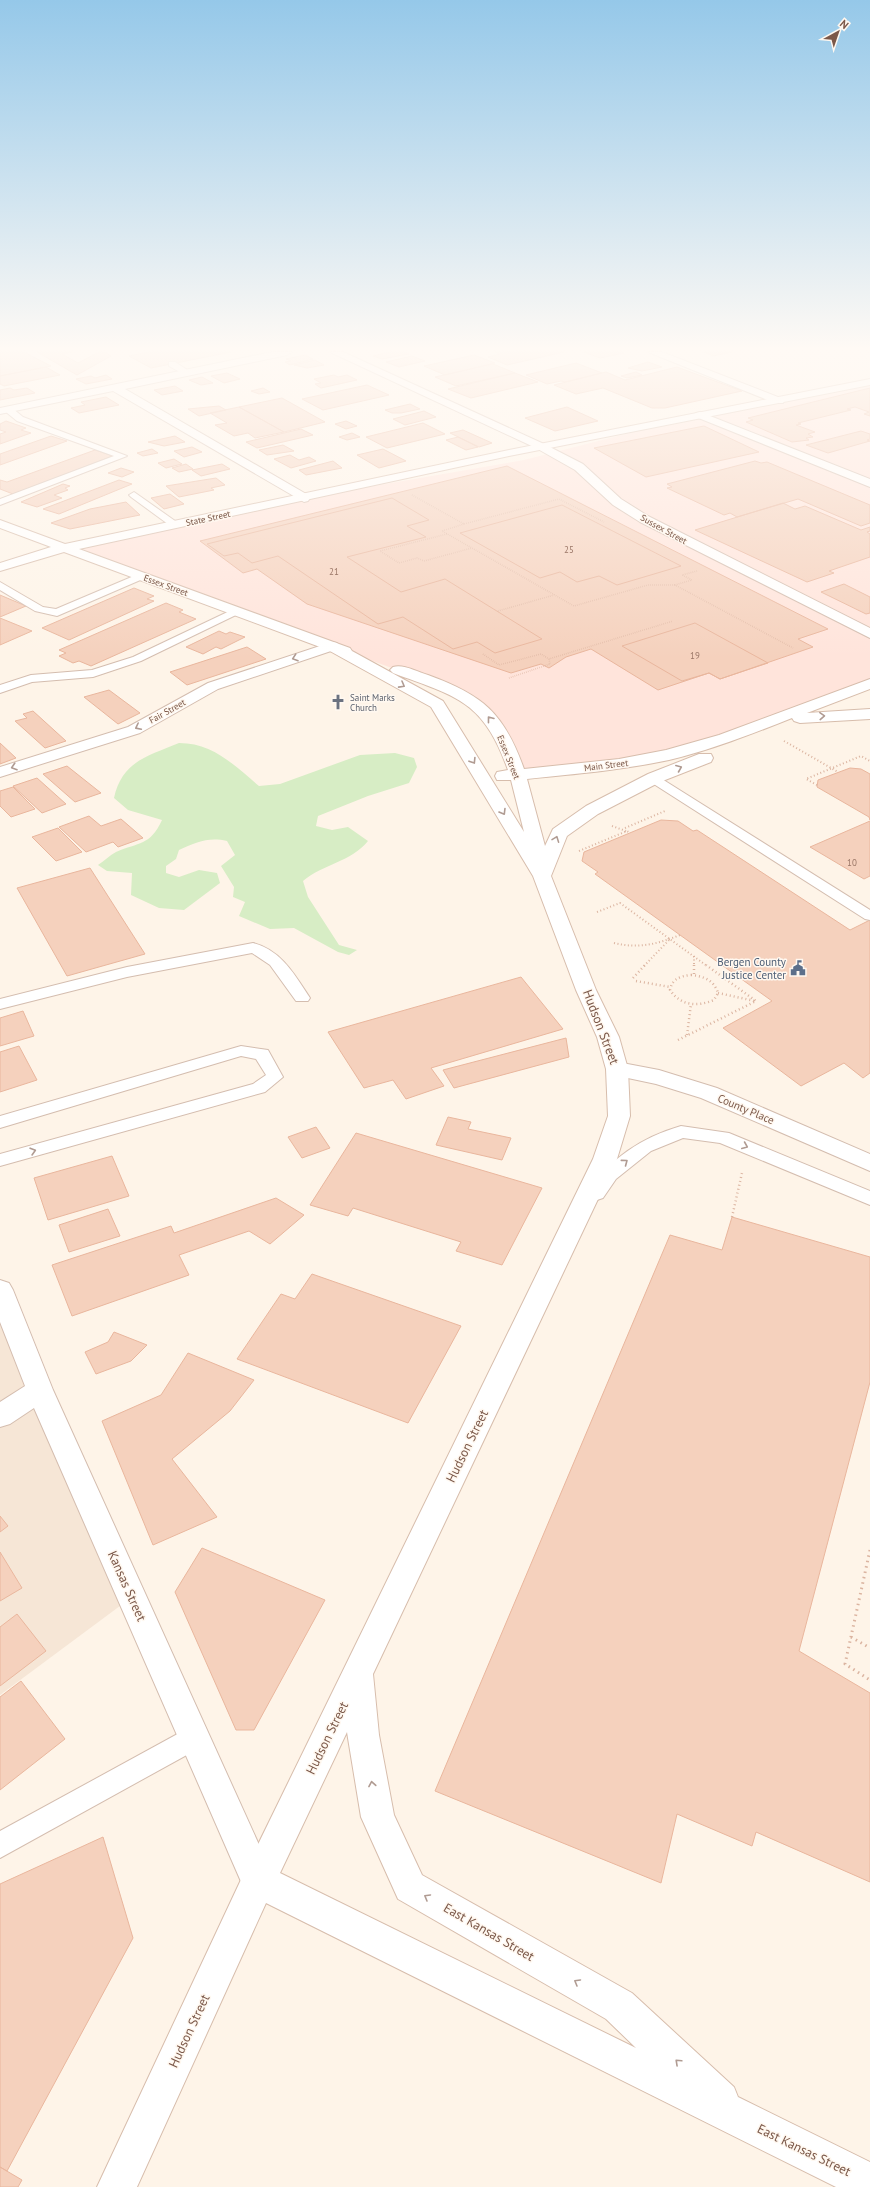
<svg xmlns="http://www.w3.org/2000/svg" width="870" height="2187" font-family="'PT Sans',sans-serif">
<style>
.residential{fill:#f6e6d6}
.commercial{fill:#ffe4db}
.green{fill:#d7edc5}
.building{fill:#f5d1bd;stroke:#e9b69d}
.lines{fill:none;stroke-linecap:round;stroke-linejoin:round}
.lane-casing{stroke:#d4bdaf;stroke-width:2}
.street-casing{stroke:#d4bdaf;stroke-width:2}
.secondary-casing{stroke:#d7bdac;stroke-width:2}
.path-far3{stroke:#dbb4a0;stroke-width:1.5;stroke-dasharray:0.5 1.5;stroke-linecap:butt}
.path-far2{stroke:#dbb4a0;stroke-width:2;stroke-dasharray:1 2.5;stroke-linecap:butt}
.path-far1{stroke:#dbb4a0;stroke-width:2.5;stroke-dasharray:1 3;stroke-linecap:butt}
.path{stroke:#dbb4a0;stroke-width:3;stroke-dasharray:1.5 4;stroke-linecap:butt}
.lane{fill:#fff;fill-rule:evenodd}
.street{fill:#fff;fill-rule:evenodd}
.secondary{fill:#fff;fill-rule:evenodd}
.oneway{stroke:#b09b92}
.labels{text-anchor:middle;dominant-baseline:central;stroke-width:3;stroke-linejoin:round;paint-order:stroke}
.far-street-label{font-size:9px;fill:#7b5849;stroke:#fff8f0}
.number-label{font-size:9px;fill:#9a7666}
.far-worship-label{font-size:9px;fill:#5b616d;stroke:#fff8f0;text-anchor:start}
.service-label{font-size:11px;fill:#4e5e75;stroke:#fff8f0;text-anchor:end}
.street-label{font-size:11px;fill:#7b5849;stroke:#fff8f0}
.near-street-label{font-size:13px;fill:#7b5849;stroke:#fff8f0}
</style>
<rect width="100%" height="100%" fill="#fef4e8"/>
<!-- residential -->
<path class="residential" d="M0 1290 132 1597 0 1695Z"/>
<!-- commercial -->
<path class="commercial" d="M870 382V684L684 754 521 776 503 738 455 691 63 548 304 498 524 460 700 415Z"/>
<!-- green -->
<path class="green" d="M179 743C213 743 234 765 259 786L280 784 360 755 395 753 414 758 417 767 409 783 368 796 318 816 316 826 332 830 348 827 368 841C351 862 323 864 303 881L308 897 339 945 357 950 349 955 338 952 294 928 270 929 239 916 245 902 233 897 234 887 221 866 235 855 227 841C208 837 197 842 179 850L176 859 166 866V873L179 877 199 870 217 873 220 883 184 910 159 908 131 895 132 873 107 871 98 865C104 861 110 855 116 852 139 842 150 846 162 820L128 810 114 798C122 761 148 756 179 743Z"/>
<!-- building -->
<path class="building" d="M0 352H24L51 366 0 376Z
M37 352H72L62 354 78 363 99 352H105L111 356 77 375Z
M149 352H231L151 368 129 356Z
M389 352H404L409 354 382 359 373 356Z
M495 352H564L507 365 488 357 500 354Z
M584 352H622L624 353 600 358Z
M704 352H732L713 356Z
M305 355 313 359 290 365 285 362 291 361 286 359Z
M474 355 495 363 445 375 424 366Z
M412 356 425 361 399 367 386 362Z
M315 360 324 365 307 368 294 365Z
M648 362 662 367 642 371 628 368Z
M576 363 602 373 565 382 561 381 547 384 526 375Z
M493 364 515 373 456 386 435 377Z
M46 367 60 375 4 386 0 384V376Z
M677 367 742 391 665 408H652L603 388 576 394 554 385 606 372 625 380Z
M636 372 642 375 627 378 621 376Z
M227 373 240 379 224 383 211 376Z
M515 373 538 382 471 398 448 389Z
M106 375 112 379 86 384 76 379 91 376 95 378Z
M334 375 338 377 347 375 357 380 321 388 315 384 321 383 314 379Z
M202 377 213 383 201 385 189 380Z
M367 385 389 395 323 410 302 399Z
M175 386 183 391 162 395 154 390Z
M10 388 14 390 27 388 35 393 0 400V390Z
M263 388 270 392 259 394 251 391Z
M870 388V416L864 414 869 412 855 407 847 409 851 410 798 423 801 424 796 425 815 432 808 434 813 437 806 438 809 440 792 442 746 422 753 420 748 418Z
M106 397 119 405 79 413 71 408 85 405 81 402Z
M282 398 325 422 284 432 239 407Z
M410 404 420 409 401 413H392L385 410Z
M219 406 226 410 199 416 188 409Z
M239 407 284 432 255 438 248 433 234 436 215 425 227 423 210 413Z
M567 407 598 421 555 431 525 418Z
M424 411 436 417 405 425 393 419Z
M6 421 26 428 21 430 31 433 0 444V434L6 432 0 430V424Z
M346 421 357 426 346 429 335 424Z
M423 423 445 434 387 448 366 437Z
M704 426 759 452 646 477 594 448Z
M301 429 313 435 257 448 246 442Z
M463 430 492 443 479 447 450 433Z
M861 431 870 434V439L867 440 870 441 828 453 806 445Z
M352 433 360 437 347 440 339 437Z
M51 436 67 441 0 465V454Z
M175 436 185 442 164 446 148 442Z
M458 437 478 447 466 450 446 440Z
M283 445 294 451 267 455 259 450Z
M192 447 202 452 184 457 174 451Z
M152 449 158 453 143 456 137 453Z
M383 449 406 461 379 468 357 455Z
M95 450 113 456 13 494 0 489V480L7 482Z
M290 455 299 460 309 457 316 461 291 468 274 459Z
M174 459 182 464 166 468 158 463Z
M333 461 342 468 306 475 299 470Z
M755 461 761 463 767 462 870 505V523L861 526 798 499 737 517 730 513 724 515 667 488 672 487 667 484Z
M186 464 193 469 179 472 172 468Z
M222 464 230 469 201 476 192 470Z
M507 466 828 629 798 639 813 647 720 679 709 673 658 690 591 649 566 657 549 668 541 664 511 673 307 604 257 569 243 573 200 541Z
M121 468 134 472 122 477 108 473Z
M216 478 225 485 211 488 214 490 179 497 166 486Z
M119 480 132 484 59 514 43 509Z
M63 484 70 486 65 488 68 490 54 495 62 498 37 507 21 502Z
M170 494 184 504 164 509 151 498Z
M392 498 429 520 407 526 426 537 347 557 401 592 445 579 542 639 495 653 477 642 453 649 403 617 378 624 278 556 252 563 238 553 224 556 207 544Z
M126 502 140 515 70 529 51 523 90 509Z
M783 503 795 509 805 506 861 530 870 527V531L867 532 870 534V557L829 571 834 573 807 582 695 530Z
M562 505 681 566 617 585 599 576 577 582 560 572 540 578 460 533Z
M844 584 870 597V613L866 614 821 592Z
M134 588 154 596 147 599 154 601 69 640 42 628Z
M0 595 26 606 0 617Z
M166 603 183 610 179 612 196 619 91 666 79 661 73 663 59 656 66 653 59 650Z
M0 618 32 631 0 645Z
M695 623 768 663 720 679 709 673 682 681 622 646Z
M219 631 226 634 230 632 245 637 221 649 216 647 203 654 186 647Z
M247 647 266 659 187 685 170 672Z
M109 690 140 713 118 724 84 697Z
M33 711 66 741 45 748 15 721 27 718 23 714Z
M0 743 16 758 0 764Z
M67 766 101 793 75 802 43 774Z
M850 768 861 769 870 774V820L869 817 817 787 818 780Z
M37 778 66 804 42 813 13 786Z
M13 787 35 809 11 817 0 806V791Z
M89 816 101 826 121 819 143 838 118 847 113 842 86 852 59 827Z
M661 820 678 821 693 831 697 830 850 930 870 920V1073L863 1078 844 1063 801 1086 723 1028 772 1001 595 874 598 872 582 861 584 852Z
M870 821V876L864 879 810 847Z
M58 828 82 852 56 861 32 837Z
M90 868 145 954 67 976 17 888Z
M521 977 563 1029 431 1068 444 1086 406 1099 393 1080 364 1088 328 1032Z
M23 1011 34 1036 0 1046V1018Z
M566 1038 569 1057 454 1088 443 1070Z
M19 1046 37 1080 0 1092V1052Z
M448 1117 471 1122 468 1129 511 1138 502 1160 436 1145Z
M316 1127 330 1148 302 1158 288 1137Z
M356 1133 542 1188 502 1265 456 1251 461 1242 353 1208 348 1216 310 1205Z
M112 1156 129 1196 48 1220 34 1178Z
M276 1198 304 1215 270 1244 249 1231 179 1255 189 1275 72 1316 52 1265 171 1226 174 1233Z
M108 1209 120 1236 69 1252 59 1225Z
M732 1217 870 1257V1382L799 1651 870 1693V1882L756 1832 752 1846 677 1814 661 1883 435 1791 670 1235 722 1250Z
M312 1274 461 1326 408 1423 237 1359 281 1294 295 1299Z
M114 1332 147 1345 131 1361 96 1374 85 1352 108 1342Z
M188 1353 254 1380 230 1411 172 1459 217 1517 153 1545 102 1421 161 1395Z
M0 1516 8 1526 0 1532Z
M202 1548 325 1600 254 1730H236L175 1592Z
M0 1552 22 1588 0 1601Z
M17 1614 46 1651 0 1686V1627Z
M21 1681 65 1739 0 1790V1697Z
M103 1837 133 1938 7 2171 0 2167V1884Z
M0 2167 22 2180 18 2187H0Z"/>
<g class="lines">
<!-- lane casing -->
<g class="lane-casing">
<path id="lane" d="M169 362H175L192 373 185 375 169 366Z
M6 408H12L23 417 127 456 0 505V499L114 456 17 421 6 412Z
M134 492 178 523V527H172L131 497 129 495Z
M141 573 145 574 146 576 145 578 57 616 35 611 0 590V582L43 607 56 609Z
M236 608 241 611 240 613 141 661 93 677 32 682 0 693V685L31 675 92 670 133 657Z
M654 774 870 910V920L865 919 649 781 647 778Z
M253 943C281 950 295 975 310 998L308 1001H296L270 965 252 953 127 977 0 1009V999L127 967Z
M241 1046 268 1050 283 1077 265 1092 0 1166V1154L253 1084 266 1075 256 1059 241 1056 0 1128V1116Z
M681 1126 729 1133 870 1191V1205L720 1143 683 1138 651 1151 616 1179 603 1198 597 1200 591 1198 588 1193C608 1159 643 1137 681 1126Z
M194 1725 203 1728 207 1737 203 1746 0 1858V1831Z"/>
</g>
<!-- street casing -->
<g class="street-casing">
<path id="street" d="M272 352H292L287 355 125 389 308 495 310 498 308 501 304 502 113 391 0 414V408Z
M330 352H343L544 444 583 464 621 499 648 516 870 628V638L640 522 613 505 575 470 536 448Z
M648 352H662L783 399 784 401 783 403H775Z
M700 412 870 479V487L696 417 694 415 696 413Z
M332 642 337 643 339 646 337 649 218 689 140 733 0 777V767L128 727 208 683Z
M617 1062 659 1070 717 1088 870 1154V1171L701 1098 656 1084 609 1074 606 1069 609 1064Z
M0 1280 9 1283 13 1290 53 1390 270 1869 275 1881 270 1893 258 1898 246 1893 34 1408 10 1424 0 1427V1402L25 1386 0 1322Z"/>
</g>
<!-- secondary casing -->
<g class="secondary-casing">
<path id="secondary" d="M870 379V385L509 456 79 549 350 648 352 651 443 701 524 832 511 780H497L495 776 497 772 508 770C483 700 457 697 393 673L390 670 393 667C404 664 417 672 428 675 483 695 504 713 524 769L619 759 666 750 719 735 870 679V689L807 713 870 709V719L800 723 794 721 792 718C752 734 711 750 669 760 622 770 575 774 527 779L545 846 553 829 586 806 648 774 699 754H711L713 758 711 762 660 782 598 814 567 836 551 876 596 990 619 1037 628 1069 630 1116 617 1159 373 1674 379 1735 394 1815 422 1875 632 1993 734 2087 738 2097 870 2162V2187H836L266 1903 137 2187H97L246 1869 593 1159 608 1116 606 1069 597 1037 576 990 533 876 431 707 328 650 64 552 0 571V563L51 547 0 528V520L65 544 509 450ZM347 1732 361 1817 398 1899 606 2019 636 2048 280 1873Z"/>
</g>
<!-- path-far3 -->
<path class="path-far3" d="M412 495 464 524 559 499 604 522
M464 524 442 531 574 606 648 585H675
M447 534 380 551 399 563 417 558 424 561 472 548
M697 571 682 575 692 580 675 585 793 648
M498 611 554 595
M483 654 499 665 541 654 549 659 673 621
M509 678 550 664 549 659"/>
<!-- path-far2 -->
<path class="path-far2" d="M784 741 838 772
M817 785 806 779 861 756 870 761
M612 826 626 831
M625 828 665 811
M579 851 627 831 630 833
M597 912 620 903 707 966
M614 943C638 949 658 944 680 935
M694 956V966
M644 966 669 940"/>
<!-- path-far1 -->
<path class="path-far1" d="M694 965V975
M691 975C703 976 714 980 718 993L714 1000C697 1007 681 1006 670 990 672 979 680 976 691 975Z
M633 978 645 965
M636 981 670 987
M718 993 755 1001
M687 1035 691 1004
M678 1040 756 1001 706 965
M732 1217 742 1173"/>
<!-- path -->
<path class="path" d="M870 1550 845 1664 870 1680
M851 1637 870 1648"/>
<!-- lane -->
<use href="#lane" class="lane"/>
<!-- street -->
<use href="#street" class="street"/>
<!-- secondary -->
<use href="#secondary" class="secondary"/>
</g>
<!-- one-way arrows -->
<defs><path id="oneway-chevron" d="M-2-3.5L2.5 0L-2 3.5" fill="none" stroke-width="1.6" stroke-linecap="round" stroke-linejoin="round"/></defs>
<g class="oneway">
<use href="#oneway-chevron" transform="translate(295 658) rotate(161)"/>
<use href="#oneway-chevron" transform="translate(402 685) rotate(29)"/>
<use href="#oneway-chevron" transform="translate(822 716) rotate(-3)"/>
<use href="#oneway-chevron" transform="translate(490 719) rotate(-128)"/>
<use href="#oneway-chevron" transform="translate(138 727) rotate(153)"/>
<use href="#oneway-chevron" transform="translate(473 761) rotate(58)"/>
<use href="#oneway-chevron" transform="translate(14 767) rotate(162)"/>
<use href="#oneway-chevron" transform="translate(679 768) rotate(-22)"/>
<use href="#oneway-chevron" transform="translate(503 812) rotate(59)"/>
<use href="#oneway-chevron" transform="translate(556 839) rotate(-69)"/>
<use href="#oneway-chevron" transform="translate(745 1146) rotate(23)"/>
<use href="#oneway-chevron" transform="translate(33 1151) rotate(-16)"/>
<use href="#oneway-chevron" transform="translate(625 1162) rotate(-37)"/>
<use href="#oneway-chevron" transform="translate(372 1784) rotate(-100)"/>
<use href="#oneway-chevron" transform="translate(427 1897) rotate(-150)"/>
<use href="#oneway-chevron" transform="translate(577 1982) rotate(-150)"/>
<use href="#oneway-chevron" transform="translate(678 2062) rotate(-137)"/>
</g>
<!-- sky -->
<linearGradient id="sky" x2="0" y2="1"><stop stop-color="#95c8e9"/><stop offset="0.53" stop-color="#fffaf5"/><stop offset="1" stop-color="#fffaf5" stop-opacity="0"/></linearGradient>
<rect width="870" height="658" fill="url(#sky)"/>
<!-- icons -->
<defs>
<g id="church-bare" transform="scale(1.2)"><path d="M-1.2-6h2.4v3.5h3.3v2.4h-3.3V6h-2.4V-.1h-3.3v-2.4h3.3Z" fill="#6b7280" stroke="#fff8f0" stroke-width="2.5" paint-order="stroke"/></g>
<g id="civic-bare" transform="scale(1.2)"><path d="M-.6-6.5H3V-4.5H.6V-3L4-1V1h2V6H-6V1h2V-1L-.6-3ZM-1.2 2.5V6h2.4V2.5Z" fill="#5c6f8a" stroke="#fff8f0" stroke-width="2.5" paint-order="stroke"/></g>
</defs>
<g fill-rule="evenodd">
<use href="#church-bare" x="338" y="702"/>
<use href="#civic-bare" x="798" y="968"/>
</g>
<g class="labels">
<!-- far-street labels -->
<g class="far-street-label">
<text transform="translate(208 518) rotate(-12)">State Street</text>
<text transform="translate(664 529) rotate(29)">Sussex Street</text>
<text transform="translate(166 585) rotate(20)">Essex Street</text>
<text transform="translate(167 711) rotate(-29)">Fair Street</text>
<text transform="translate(509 757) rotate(68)">Essex Street</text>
<text transform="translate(606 765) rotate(-7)">Main Street</text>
</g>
<!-- number labels -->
<g class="number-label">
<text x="569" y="549">25</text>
<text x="334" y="571">21</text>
<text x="695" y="655">19</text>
<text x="852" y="862">10</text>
</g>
<!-- far-worship labels -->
<g class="far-worship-label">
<text x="350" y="697">Saint Marks<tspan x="350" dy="10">Church</tspan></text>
</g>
<!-- service labels -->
<g class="service-label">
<text x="786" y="962">Bergen County<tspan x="786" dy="13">Justice Center</tspan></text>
</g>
<!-- street labels -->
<g class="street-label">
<text transform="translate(746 1109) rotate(23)">County Place</text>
</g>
<!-- near-street labels -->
<g class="near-street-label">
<text transform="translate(601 1027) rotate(69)">Hudson Street</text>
<text transform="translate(467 1446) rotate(-64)">Hudson Street</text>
<text transform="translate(127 1586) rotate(66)">Kansas Street</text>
<text transform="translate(327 1738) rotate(-64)">Hudson Street</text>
<text transform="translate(489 1932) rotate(30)">East Kansas Street</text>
<text transform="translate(189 2031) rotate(-65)">Hudson Street</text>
<text transform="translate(804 2150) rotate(26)">East Kansas Street</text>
</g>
</g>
<!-- north arrow -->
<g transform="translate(838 32) rotate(40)" stroke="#fff8f0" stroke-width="3" paint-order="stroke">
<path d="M0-3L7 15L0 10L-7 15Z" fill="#7b5849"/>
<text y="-6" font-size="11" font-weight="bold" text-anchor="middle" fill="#7b5849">N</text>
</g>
</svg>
